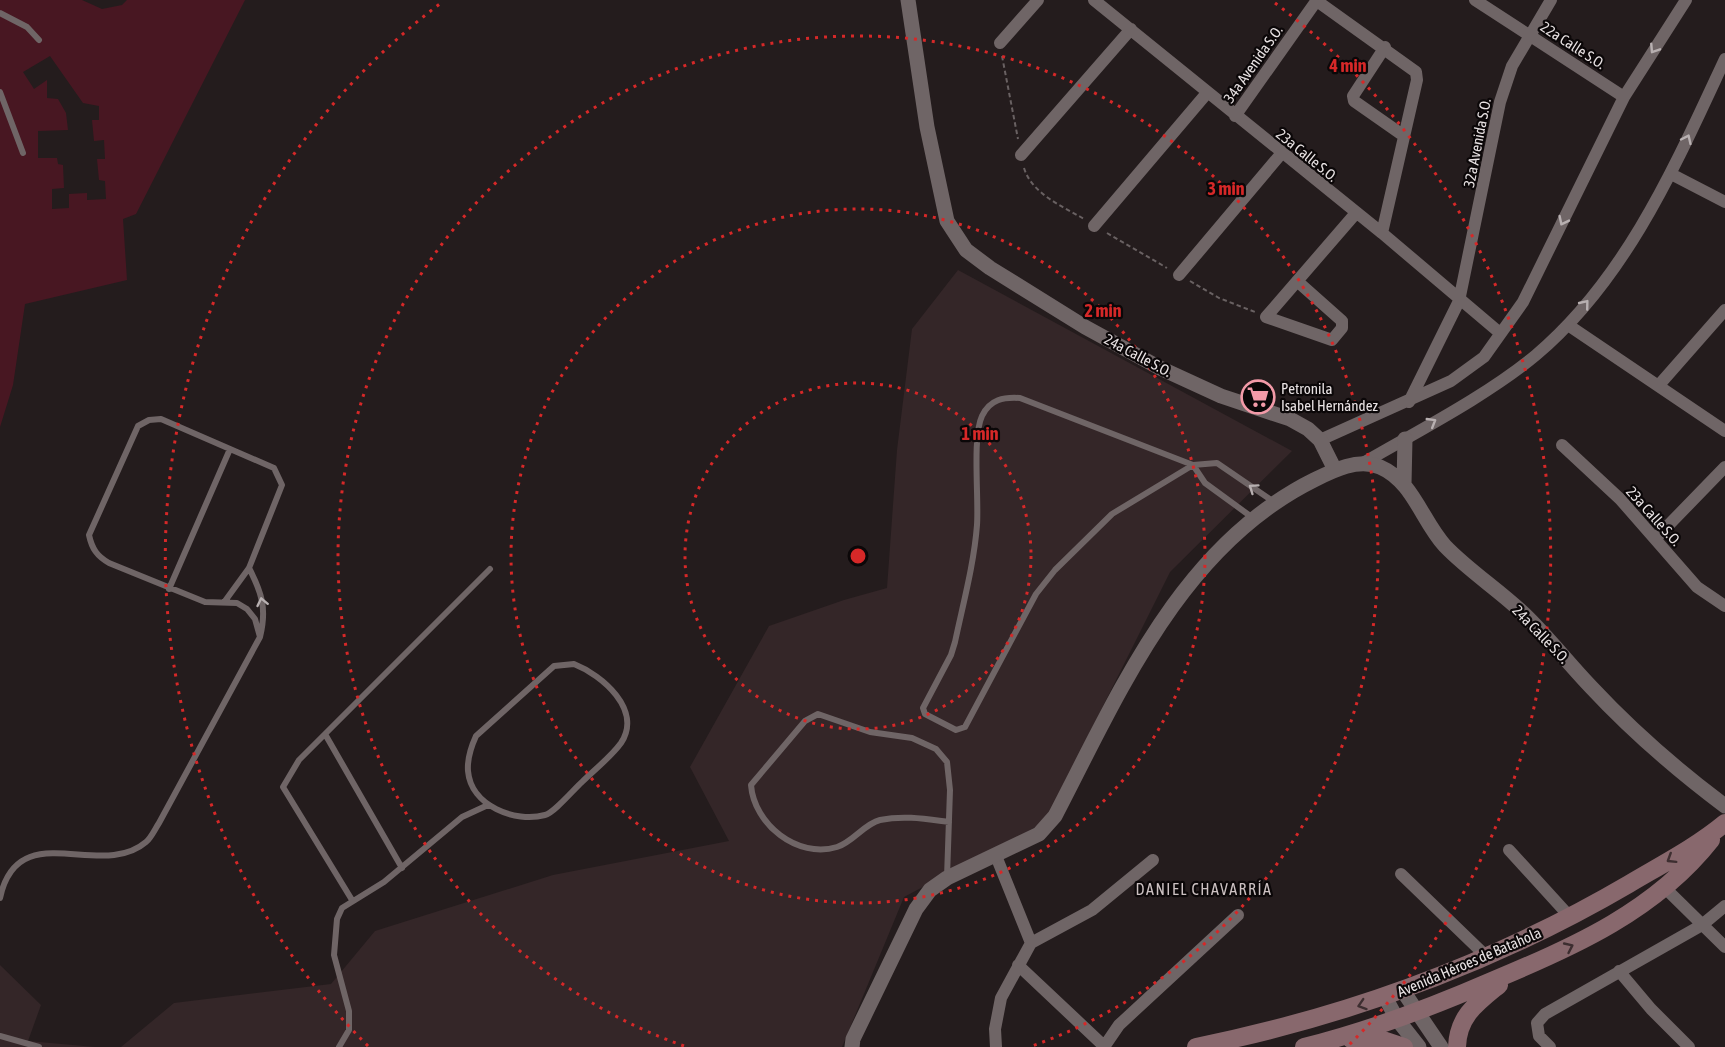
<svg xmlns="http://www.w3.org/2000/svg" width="1725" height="1047" font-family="'Asap Condensed',sans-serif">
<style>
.built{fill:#342628}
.green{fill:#481722;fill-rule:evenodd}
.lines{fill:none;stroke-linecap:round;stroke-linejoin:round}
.path{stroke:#696162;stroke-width:2;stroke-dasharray:4.5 3;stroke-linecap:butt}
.service{stroke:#6f6566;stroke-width:6}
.minor{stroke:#6f6566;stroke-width:12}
.tertiary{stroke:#6f6566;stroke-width:15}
.secondary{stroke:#88686d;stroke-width:18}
.oneway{stroke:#b8b0b1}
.oneway2{stroke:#3d2e30}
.ring{fill:none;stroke:#d62828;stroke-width:3;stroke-dasharray:3 6}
.labels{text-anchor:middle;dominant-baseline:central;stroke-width:4.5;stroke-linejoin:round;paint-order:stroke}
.street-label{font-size:15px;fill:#e8e2e3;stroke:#0b0708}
.poi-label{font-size:15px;fill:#e8e2e3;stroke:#0b0708;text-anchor:start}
.neighbourhood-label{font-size:16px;letter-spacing:1.5px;fill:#cbc0c1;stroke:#0b0708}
.centre{fill:#d62828;stroke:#0b0708;stroke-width:3}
.ring-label{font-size:18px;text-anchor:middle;font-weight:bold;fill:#d62828;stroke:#0b0708;stroke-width:4.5;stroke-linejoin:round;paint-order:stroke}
</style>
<rect width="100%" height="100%" fill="#241c1d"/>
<!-- built -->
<path class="built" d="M958 270 1292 451 1170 572 1045 822 904 897 842 1047H121L174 1003 331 984 375 931 553 875 729 841 690 767 769 626 844 600 887 588 897 450 912 329Z
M0 965 41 1005 28 1041 95 1047H0Z"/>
<!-- green -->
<path class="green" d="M0 0H82L102 9 122 5 127 0H245L136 214 123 219 127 280 25 304 13 385 0 427ZM50 56 83 103 99 106V120H92L94 141 104 140 105 159H97L99 180 105 181 106 199 87 200V193L69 194V208L52 209V189L64 188 63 165 58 164 57 158H38V131L68 130 66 113 58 99 47 98V80L34 89 23 72Z"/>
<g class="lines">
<!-- path -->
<path class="path" d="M1002 56 1018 139
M1024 168C1032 194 1062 206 1084 219
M1107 233 1167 268
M1190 281 1219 298 1255 312"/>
<!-- service -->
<path class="service" d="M0 13 27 27 39 40
M0 92 23 153
M1253 518 1205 483 1193 465 1020 398C1004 397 990 399 982 416 972 437 979 499 977 525 974 564 963 604 955 642L951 655 923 708 925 714 956 730 965 727 1036 594 1055 570 1112 514 1193 465 1217 463 1274 502
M169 589 230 449
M225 601 249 568 282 485 274 468 161 419 149 420 138 426 89 535C92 549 97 556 109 563L205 602 237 603 247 609 255 619 260 637
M574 664C602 675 643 710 621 743 611 757 594 770 582 782 574 789 554 813 545 815 515 823 471 806 468 771 467 758 471 747 476 736L554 666Z
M325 734 402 868
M947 877 950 790 947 762 936 749 912 738 870 732 818 714 805 721 751 785C754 824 797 859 837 847 853 842 864 824 880 820 904 815 926 819 949 822
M0 898C18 815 101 881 146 842 151 838 155 829 159 823L260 637C267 609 262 593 249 568
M352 900 283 787 299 760 490 569
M0 1036 39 1047
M339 1047 349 1030V1011L334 955 337 919 342 908 384 882 462 817 488 805"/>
<!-- minor -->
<path class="minor" d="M1094 0 1382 233 1500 333
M1475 0 1624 97
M1317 1 1416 72 1417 80 1382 233
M1000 43 1038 0
M1385 47 1353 96 1354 101 1404 136
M1235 116 1317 0
M1021 155 1131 29
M1671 174 1725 202
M1094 226 1207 93
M1179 275 1281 154
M1297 281 1342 321V328L1332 340 1266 317 1356 213
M1568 325 1725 431
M1659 385 1725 310
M1409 402 1459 301 1500 102 1512 66 1551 0
M1320 440 1451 381 1484 357 1523 302 1624 97 1686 0
M1562 445 1620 499 1697 587 1725 606
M1363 463C1418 431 1488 395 1536 355 1627 278 1676 164 1725 59
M1655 539 1725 467
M1509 850 1571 918
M996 856 1031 943
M1401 874 1487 957
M1665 888 1725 947
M1018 965 1104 1046
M1619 971 1651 1009 1689 1047
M996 1047 995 1029 1001 998 1031 943 1092 910 1153 860
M1104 1047 1119 1025 1238 915
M1550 1047 1539 1036 1537 1023 1545 1014 1702 925 1725 906"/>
<!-- tertiary -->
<path class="tertiary" d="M908 0 927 127 947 221 966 250 990 268 1085 327 1160 368 1221 396 1290 419 1308 429 1320 440 1335 470
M1404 484 1405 439
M1403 991 1441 1047
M1385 997 1397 1019 1419 1047
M852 1047 853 1039 916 909 930 890 947 878 1039 834 1055 816C1120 691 1181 546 1314 480 1334 470 1358 458 1380 467 1413 481 1422 521 1445 546 1469 571 1499 590 1524 614 1548 637 1568 663 1591 687 1632 731 1677 770 1725 806"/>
<!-- secondary -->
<path class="secondary" d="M1351 1039 1383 1040 1404 1047
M1196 1047C1349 1016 1494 963 1629 884 1661 865 1696 847 1725 823
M1304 1047C1369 1031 1432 1007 1494 980 1574 947 1656 910 1711 840
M1457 1047C1458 1016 1477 1003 1499 985"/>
</g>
<!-- one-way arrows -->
<defs><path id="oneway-chevron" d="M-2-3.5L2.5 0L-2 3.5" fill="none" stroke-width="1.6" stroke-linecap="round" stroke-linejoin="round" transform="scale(1.5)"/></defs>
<g class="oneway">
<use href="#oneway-chevron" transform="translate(1654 49) rotate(123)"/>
<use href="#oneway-chevron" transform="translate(1687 139) rotate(-65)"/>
<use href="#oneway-chevron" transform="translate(1563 221) rotate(116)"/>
<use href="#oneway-chevron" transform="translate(1585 304) rotate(-51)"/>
<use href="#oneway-chevron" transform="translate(1432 422) rotate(-31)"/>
<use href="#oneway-chevron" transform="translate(1253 488) rotate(-145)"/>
<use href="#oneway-chevron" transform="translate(262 602) rotate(-102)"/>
</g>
<g class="oneway2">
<use href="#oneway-chevron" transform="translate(1671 859) rotate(148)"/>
<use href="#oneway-chevron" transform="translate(1569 947) rotate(-25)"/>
<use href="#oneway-chevron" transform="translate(1362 1005) rotate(162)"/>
</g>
<!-- distance rings -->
<g class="ring">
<circle cx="858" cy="556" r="173"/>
<circle cx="858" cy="556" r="347"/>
<path d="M684 1046A520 520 0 1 1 1032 1046"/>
<path d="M368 1046A693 693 0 0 1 441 3M1275 3A693 693 0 0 1 1348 1046"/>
</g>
<!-- icons -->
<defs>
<g id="supermarket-ring" transform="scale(1.725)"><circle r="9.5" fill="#0b0708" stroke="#f39aa8" stroke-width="1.5"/><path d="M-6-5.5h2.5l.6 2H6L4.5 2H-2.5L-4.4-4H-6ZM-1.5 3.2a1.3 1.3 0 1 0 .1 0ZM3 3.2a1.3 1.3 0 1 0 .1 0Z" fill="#f39aa8"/></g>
</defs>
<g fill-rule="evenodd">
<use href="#supermarket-ring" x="1258" y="397"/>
</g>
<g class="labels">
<!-- street labels -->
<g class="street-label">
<text transform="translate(1573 45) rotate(33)">22a Calle S.O.</text>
<text transform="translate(1253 64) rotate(-55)">34a Avenida S.O.</text>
<text transform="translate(1477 143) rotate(-79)">32a Avenida S.O.</text>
<text transform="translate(1307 155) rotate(39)">23a Calle S.O.</text>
<text transform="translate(1138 355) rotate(28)">24a Calle S.O.</text>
<text transform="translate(1654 516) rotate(48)">23a Calle S.O.</text>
<text transform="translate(1541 634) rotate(46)">24a Calle S.O.</text>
<text transform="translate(1469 962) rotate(-23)">Avenida Héroes de Batahola</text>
</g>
<!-- poi labels -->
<g class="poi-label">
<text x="1281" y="388">Petronila<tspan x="1281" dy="17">Isabel Hernández</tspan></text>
</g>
<!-- neighbourhood labels -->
<g class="neighbourhood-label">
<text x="1204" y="889">DANIEL CHAVARRÍA</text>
</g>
</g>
<circle cx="858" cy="556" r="9" class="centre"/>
<g class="ring-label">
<text x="1348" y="72">4 min</text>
<text x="1226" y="195">3 min</text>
<text x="1103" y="317">2 min</text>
<text x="980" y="440">1 min</text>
</g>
</svg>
